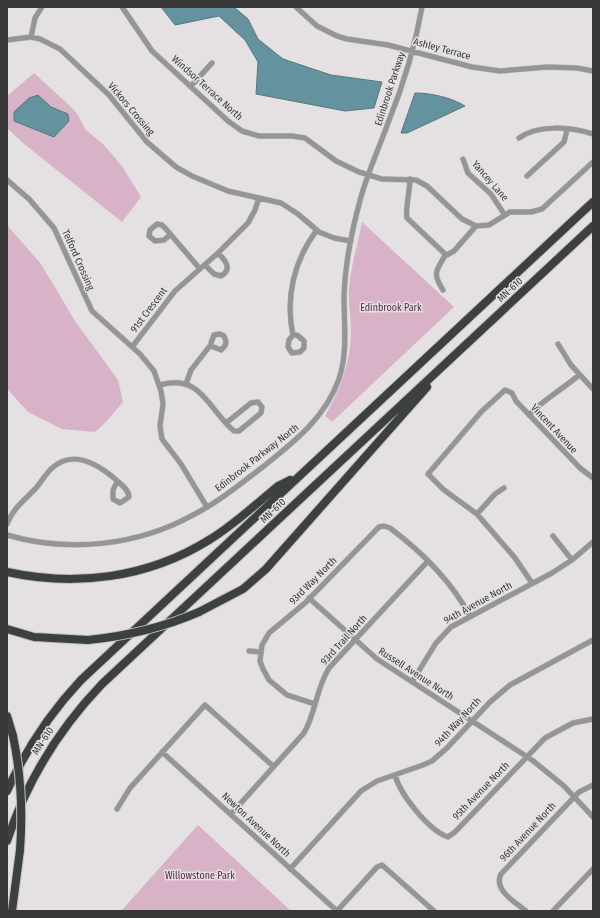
<svg xmlns="http://www.w3.org/2000/svg" width="600" height="918" font-family="'Fira Sans Condensed',sans-serif">
<style>
.green{fill:#d8b3c7}
.water{fill:#65929f;stroke:#587780}
.lines{fill:none;stroke-linecap:round;stroke-linejoin:round}
.minor-casing{stroke:#c3bfc1;stroke-width:6}
.highway-casing{stroke:#c3bfc1;stroke-width:10}
.minor{stroke:#939596;stroke-width:5}
.highway{stroke:#3d4041;stroke-width:8}
.highway-bridge-casing{stroke:#c3bfc1;stroke-width:10;stroke-linecap:butt}
.highway-bridge{stroke:#3d4041;stroke-width:8}
.labels{text-anchor:middle;dominant-baseline:central;stroke-width:3;stroke-linejoin:round;paint-order:stroke}
.street-label{font-size:10px;fill:#393838;stroke:#e5e1e3}
.park-label{font-size:10px;fill:#5c2a48;stroke:#e5e1e3}
</style>
<rect width="100%" height="100%" fill="#e5e1e3"/>
<!-- green -->
<path class="green" d="M34 73 72 108 78 115 85 129 105 146 122 166 141 197 122 222 24 144 7 128V96Z
M362 222 454 307 332 422 325 416C340 390 350 364 351 333 351 318 348 303 349 287 351 266 358 243 362 222Z
M7 225 41 264 75 321 118 380 123 402 104 424 95 432 62 429 28 412 7 389Z
M198 825 291 911H121Z"/>
<!-- water -->
<path class="water" d="M161 7H234L248 19 258 39 283 59 331 75 382 82 374 108 345 111 256 94 258 62 245 40 219 16 175 25Z
M415 93C432 93 452 98 465 106L407 133H401Z
M38 95 51 107 68 114 69 121 54 137 14 121V112L29 98Z"/>
<g class="lines">
<!-- minor casing -->
<g class="minor-casing">
<path id="minor" d="M122 7 152 51 228 121 242 131 259 136H292L305 138 336 161 359 172 382 179 416 180 427 186 462 219 476 226 489 225 510 212H531L542 209 593 162
M296 7 317 26 337 36 347 39 388 45 472 67 500 71 548 67 577 68 593 71
M31 37 35 18 42 7
M7 40 31 37 40 39 60 49 109 95 147 142 176 167 192 176 228 191 281 203 298 214 319 232 334 238 351 241
M191 86 212 63
M519 138C538 124 571 127 593 134
M463 159 468 173 491 194 504 214
M527 176 564 142 567 130
M410 179C410 190 405 210 407 218L444 253 447 255 454 251 476 226
M7 180 29 199 54 228 92 311 140 354 154 371 161 391 163 404 160 426 162 439 181 464 207 507
M170 235 164 240 155 241 149 236 150 230 157 224 162 225 166 229 200 269
M205 265 214 274 221 276C233 269 225 260 218 253
M443 290C432 273 436 271 446 254
M293 335H297L304 341V348L300 352 292 353 288 347 289 340 293 335C285 298 294 260 317 230
M558 344 571 365 593 389
M132 347 175 291 218 253 248 223 255 210 259 198
M186 384 191 370 209 347 211 346 221 350C227 345 227 342 224 336L220 334 214 335 211 343V346
M160 385C202 373 209 411 234 431H239L261 413 262 407 258 402 251 403 226 423
M529 415C544 399 563 389 579 375
M477 514 495 494 504 488
M7 524C13 508 24 501 36 488 41 482 45 475 51 469 72 449 96 463 114 478 119 483 129 489 129 497L120 503 113 499V490L117 482
M7 535C68 553 137 546 193 515 219 502 241 483 264 466 295 441 325 418 339 379 348 351 344 325 344 297 345 264 352 229 361 197 368 172 379 148 388 123 403 86 415 47 422 7
M553 536 572 560
M532 583 515 558 477 514 444 490 428 474 481 412 505 390 512 393 516 401 580 468 593 478
M309 598 377 659 532 760 564 786 593 817
M249 651 261 652
M412 682 436 643 451 627 552 573 572 560 593 542
M315 704 287 695 269 680 263 669 260 661 262 645 269 633 305 603 379 527 384 526 390 528C422 552 451 581 470 616
M162 752 337 911
M395 775C400 794 428 830 448 837L455 832 545 738 573 723 593 719
M117 809 130 788 205 705 273 766
M231 814 304 733C316 712 316 689 329 668L428 561
M290 869 361 791 377 781 423 765 432 761 447 748 490 702 510 685 593 640
M337 911 377 867 382 865 434 911
M526 911C515 902 493 890 501 874L579 792 593 785
M553 911 593 869"/>
</g>
<!-- highway casing -->
<g class="highway-casing">
<path id="highway" d="M7 572C76 587 148 578 209 540 234 525 256 504 278 486L290 480
M199 612 243 589 266 569 427 387
M7 629 34 637 88 640
M7 716 13 736
M7 791C26 749 50 713 81 680L593 202
M7 841C27 780 58 730 102 684L593 226
M12 911 20 850"/>
</g>
<!-- minor -->
<use href="#minor" class="minor"/>
<!-- highway -->
<use href="#highway" class="highway"/>
<!-- highway-bridge casing -->
<g class="highway-bridge-casing">
<path id="highway-bridge" d="M88 640C128 636 162 628 199 612
M13 736C21 774 23 810 20 850"/>
</g>
<!-- highway-bridge -->
<use href="#highway-bridge" class="highway-bridge"/>
</g>
<g class="labels">
<!-- street labels -->
<g class="street-label">
<text transform="translate(442 49) rotate(15)">Ashley Terrace</text>
<text transform="translate(207 88) rotate(42)">Windsor Terrace North</text>
<text transform="translate(390 89) rotate(-72)">Edinbrook Parkway</text>
<text transform="translate(131 109) rotate(50)">Vickors Crossing</text>
<text transform="translate(490 181) rotate(49)">Yancey Lane</text>
<text transform="translate(78 260) rotate(66)">Telford Crossing</text>
<text transform="translate(510 290) rotate(-43)">MN-610</text>
<text transform="translate(149 310) rotate(-53)">91st Crescent</text>
<text transform="translate(554 429) rotate(47)">Vincent Avenue</text>
<text transform="translate(257 458) rotate(-38)">Edinbrook Parkway North</text>
<text transform="translate(273 511) rotate(-43)">MN-610</text>
<text transform="translate(313 581) rotate(-45)">93rd Way North</text>
<text transform="translate(478 603) rotate(-29)">94th Avenue North</text>
<text transform="translate(344 640) rotate(-48)">93rd Trail North</text>
<text transform="translate(416 674) rotate(33)">Russell Avenue North</text>
<text transform="translate(458 722) rotate(-47)">94th Way North</text>
<text transform="translate(43 741) rotate(-57)">MN-610</text>
<text transform="translate(481 791) rotate(-46)">95th Avenue North</text>
<text transform="translate(256 825) rotate(43)">Newton Avenue North</text>
<text transform="translate(528 832) rotate(-47)">96th Avenue North</text>
</g>
<!-- park labels -->
<g class="park-label">
<text x="391" y="308">Edinbrook Park</text>
<text x="200" y="876">Willowstone Park</text>
</g>
</g>
<!-- border -->
<rect width="600" height="918" fill="none" stroke="#393838" stroke-width="16"/>
</svg>
